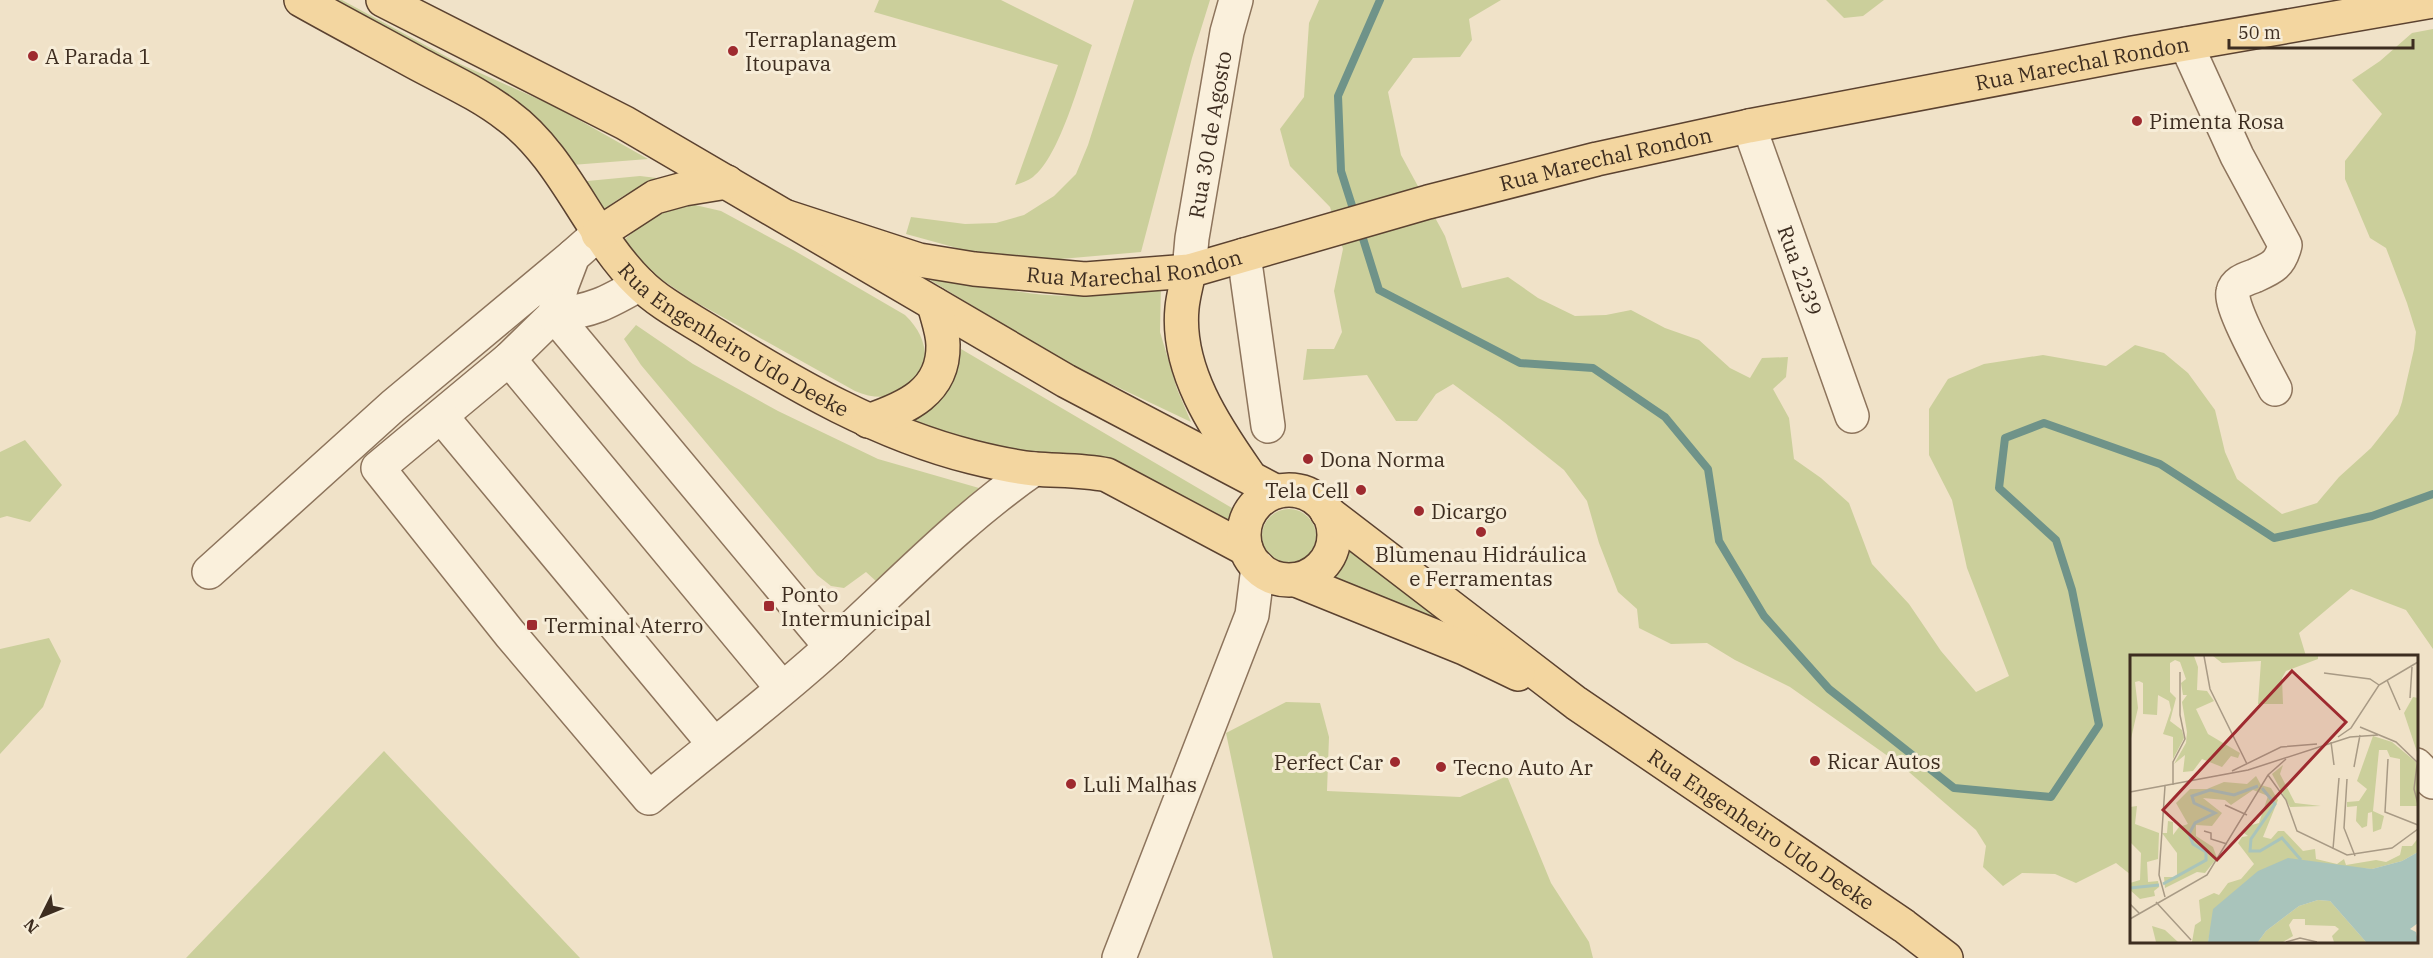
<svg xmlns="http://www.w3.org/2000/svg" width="2433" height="958" font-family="'IBM Plex Serif',serif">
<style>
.green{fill:#cbcf9b}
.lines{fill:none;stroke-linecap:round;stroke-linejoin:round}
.stream{stroke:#6f9389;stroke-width:8}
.minor-casing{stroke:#8d745c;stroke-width:36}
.major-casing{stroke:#5b4230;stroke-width:36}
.minor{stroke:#faf0dc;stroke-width:33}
.major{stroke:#f3d6a0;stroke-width:33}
.poi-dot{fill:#9e2a2f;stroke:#f7edd8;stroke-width:2}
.labels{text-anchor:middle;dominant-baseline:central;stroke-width:6;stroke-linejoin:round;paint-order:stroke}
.poi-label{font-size:21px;fill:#3d2d20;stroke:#f7edd8;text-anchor:start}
.street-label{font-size:21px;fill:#3d2d20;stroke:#f7edd8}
.inset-river{fill:none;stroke:#a9c4bb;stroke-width:3}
.inset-road{fill:none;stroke:#a89a85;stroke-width:1.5}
.view{fill:#9e2a2f;fill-opacity:0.15;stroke:#9e2a2f;stroke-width:3}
.inset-edge{fill:none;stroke:#3d2d20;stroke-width:3}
</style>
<rect width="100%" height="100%" fill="#f0e2c8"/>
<!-- green -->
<path class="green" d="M325 0H342L460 64 556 107 648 159 572 165 559 141 521 105Z
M879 0H1001L1092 45C1080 79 1060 156 1033 177 1028 181 1021 183 1015 185L1058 65 874 12Z
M1134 0H1210L1192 58 1141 252 1049 260 975 253 906 234 911 217 965 224 996 223 1024 215 1054 196 1076 174 1088 145Z
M1319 0H1501L1469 19 1472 40 1460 57 1413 58 1388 92 1401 155 1445 236 1462 288 1508 277 1538 298 1575 316 1606 315 1631 310 1665 328 1699 340 1730 368 1750 378 1762 358 1788 357 1786 377 1773 389 1789 418 1794 459 1821 478 1849 503 1872 564 1909 604 1941 651 1976 692 2009 676 1967 568 1952 500 1929 455V409L1948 379 1984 364 2043 355 2106 366 2135 345 2164 353 2188 373 2215 410 2225 452 2237 479 2282 514 2317 503 2339 477 2371 448 2398 414 2402 402 2414 349 2416 332 2407 303 2386 248 2370 238 2345 179V161L2382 114 2352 80 2380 61 2412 33 2433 29V649L2406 610 2351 589 2299 633 2306 656H2132L2131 875 2116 863 2076 883 2055 874 2022 873 2003 886 1983 867 1986 846 1976 830 1902 766 1790 687 1735 660 1707 643 1671 644 1639 628 1637 609 1618 592 1599 543 1587 501 1564 470 1499 418 1453 384 1436 394 1417 421H1396L1367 375 1303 380 1307 349H1334L1342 332 1334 291 1343 249 1330 207 1290 166 1280 129 1304 97 1309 23Z
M1826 0H1884L1863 16 1844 18Z
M640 176 665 179C639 186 617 197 597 216L577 182Z
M695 205 721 211 795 251 905 315C952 360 908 415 855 391L692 300 646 269 622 242C647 219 661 210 695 205Z
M907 266C959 279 1015 296 1070 296 1101 296 1131 291 1161 285L1160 332 1177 389 1191 422 1069 364Z
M636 325 693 364 778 411 878 459 979 488 877 582 866 572 844 588 831 586 817 575 641 365 624 339Z
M961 349 1232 508 1228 522 1018 454 908 422C943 400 953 390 961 349Z
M25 440 62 485 30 522 7 516 0 518V452Z
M1262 536a27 27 0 1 1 54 0a27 27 0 1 1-54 0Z
M1351 546 1455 626 1326 583 1345 560Z
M49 638 61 661 43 707 0 754V649Z
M1286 702 1320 703 1329 737 1327 791 1460 797 1507 776 1551 883 1589 942 1593 958H1273L1226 733Z
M384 751 580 958H186Z"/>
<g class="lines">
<!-- stream -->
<path class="stream" d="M1355 215 1341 171 1338 96 1380 0
M1360 229 1379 290 1520 363 1593 368 1665 417 1708 469 1719 541 1764 616 1829 689 1954 788 2051 797 2099 725 2072 590 2056 540 1999 488 2005 438 2044 423 2160 464 2274 538 2372 516 2433 494"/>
<!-- minor casing -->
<g class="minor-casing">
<g id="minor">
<path d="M2186 44 2237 156 2285 245C2280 265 2272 268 2254 276 2246 279 2235 282 2233 292 2229 306 2267 373 2275 389"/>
<path id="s1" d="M1749 126 1852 416"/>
<path d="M598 234 573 256 562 285 554 315 509 359 378 468 510 634 649 798C710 747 774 699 832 646 899 585 960 520 1034 469"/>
<path d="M1244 255 1268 426"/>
<path id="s2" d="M1189 271 1192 238 1227 32 1236 0"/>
<path d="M554 315 831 647"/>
<path d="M554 315C592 311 607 303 640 284"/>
<path d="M509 359 782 688"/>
<path d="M441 416 714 744"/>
<path d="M209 572 393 406 573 256"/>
<path d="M2416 765 2433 782"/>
<path d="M1119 958 1252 615 1258 567"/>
</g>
</g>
<!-- major casing -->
<g class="major-casing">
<g id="major">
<path id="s3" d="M301 0C340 22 380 43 420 65 450 81 481 95 508 116 564 157 589 234 639 283 660 304 690 319 715 335 795 385 880 434 972 457 992 462 1014 467 1034 469 1059 471 1082 470 1107 475L1246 549"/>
<path d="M383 0 625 123 1066 381 1275 491"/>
<path id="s4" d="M787 217 919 260 974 269 1085 279 1189 271 1428 202 1597 159 1749 126 2133 53 2433 1"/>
<path d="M598 234 655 197 684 189 727 182"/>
<path d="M1189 271C1187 283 1183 296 1182 308 1176 369 1215 427 1248 474"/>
<path d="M868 421C906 408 944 392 943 345 943 332 937 317 934 304"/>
<circle cx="1289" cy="535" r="45"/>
<path id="s5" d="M1327 512 1576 703 1904 926 1946 958"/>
<path d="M1296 580 1464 648 1518 674"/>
</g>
</g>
<!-- minor -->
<use href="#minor" class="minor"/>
<!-- major -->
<use href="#major" class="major"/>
</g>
<!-- markers -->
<g class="poi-dot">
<circle cx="733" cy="51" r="6"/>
<circle cx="33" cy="56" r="6"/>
<circle cx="2137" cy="121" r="6"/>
<circle cx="1308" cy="459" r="6"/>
<circle cx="1361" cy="490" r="6"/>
<circle cx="1419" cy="511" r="6"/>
<circle cx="1481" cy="532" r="6"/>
<rect x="763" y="600" width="12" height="12" rx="3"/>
<rect x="526" y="619" width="12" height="12" rx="3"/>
<circle cx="1815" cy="761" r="6"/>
<circle cx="1395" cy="762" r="6"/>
<circle cx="1441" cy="767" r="6"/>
<circle cx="1071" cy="784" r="6"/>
</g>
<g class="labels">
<!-- poi labels -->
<g class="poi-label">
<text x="745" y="39">Terraplanagem<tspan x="745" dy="24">Itoupava</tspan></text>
<text x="45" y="56">A Parada 1</text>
<text x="2149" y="121">Pimenta Rosa</text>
<text x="1320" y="459">Dona Norma</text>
<text x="1349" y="490" text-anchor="end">Tela Cell</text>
<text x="1431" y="511">Dicargo</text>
<text x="1481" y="554" text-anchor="middle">Blumenau Hidráulica<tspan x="1481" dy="24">e Ferramentas</tspan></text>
<text x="781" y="594">Ponto<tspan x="781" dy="24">Intermunicipal</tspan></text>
<text x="544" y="625">Terminal Aterro</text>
<text x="1827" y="761">Ricar Autos</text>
<text x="1383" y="762" text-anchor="end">Perfect Car</text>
<text x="1453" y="767">Tecno Auto Ar</text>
<text x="1083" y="784">Luli Malhas</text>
</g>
<!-- street labels -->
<g class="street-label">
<text stroke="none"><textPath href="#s4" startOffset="1328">Rua Marechal Rondon</textPath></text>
<text stroke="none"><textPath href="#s2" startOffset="138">Rua 30 de Agosto</textPath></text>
<text stroke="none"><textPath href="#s4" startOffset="842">Rua Marechal Rondon</textPath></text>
<text stroke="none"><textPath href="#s4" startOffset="356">Rua Marechal Rondon</textPath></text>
<text stroke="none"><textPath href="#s1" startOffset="153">Rua 2239</textPath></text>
<text stroke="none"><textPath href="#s3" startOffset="561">Rua Engenheiro Udo Deeke</textPath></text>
<text stroke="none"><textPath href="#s5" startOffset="538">Rua Engenheiro Udo Deeke</textPath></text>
</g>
</g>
<!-- overview -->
<g transform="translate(2130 655)">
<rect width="288" height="288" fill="#f0e2c8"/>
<path d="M0 1H64L68 12 67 35 77 36 84 46 66 54 78 79 110 98 108 103 101 101 92 112 72 104 63 116 53 117 55 100 44 109 56 88 57 77 52 47 57 40H53L51 28 56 24 50 7 45 5 40 8V37L46 43 40 66 52 75 54 83 43 104V82L33 79 41 55 39 46 28 40 27 60 13 59V28L9 26 5 27 8 53 0 88ZM83 1H188V4L156 16 152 23 153 49H128L131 6 92 8ZM283 42 288 43 287 97 274 58ZM243 81 262 87 286 107 288 151H270V104L260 102 257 95H249L243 156 254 161 251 174 243 177 242 157 238 158 237 171 232 173 226 166 227 151 217 152V147L229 146 237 134 227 126ZM153 110 150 119 165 148 191 151 160 152 142 119ZM126 121 131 130 141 133 148 145 133 182 141 184 148 176H154L173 196 185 194 186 204 207 209 214 204 216 210 246 205 256 207 270 200 272 191H282L288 183V197L272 206 242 214 213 212 82 268 78 287H62L65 270 71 266 69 245 84 238 89 240 98 228 111 224 124 209 108 188 112 182 118 181 114 178 118 171 129 168 138 141 123 135 101 150 95 145 73 143 92 158 82 171 66 170V181L83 192 87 203 75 218 67 217 35 233 34 222H47V198L32 178H37L38 166 43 167V180L49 172 58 169 46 148 60 134H77L94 127 117 129ZM7 151 5 169 29 178 28 204 17 207 18 227 28 226 29 232 24 236 25 241 10 244 0 235V228L10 225 11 198 0 187V152ZM188 245 200 246 236 287H204L202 281 209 274 205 271 175 270V264H163L159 270 163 281 153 287H128L136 276 169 251ZM22 271 35 275 48 287H26Z" fill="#cbcf9b"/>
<path d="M288 197V268L280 274 286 277 288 287H236L200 246 188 245 169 251 136 276 128 287H78L83 254 128 216 158 203 242 214 272 206Z" fill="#a9c4bb"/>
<path class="inset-river" d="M132 133 145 149 121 184 120 196H130L152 183 171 205M33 229 76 205V197L63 189 59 179 65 168 85 158 64 148 62 141 80 135 104 140 128 131M0 233 29 230"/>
<path class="inset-road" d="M74 1 80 34 117 109M194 18 240 24 249 30M257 25 270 55M280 43 282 12M230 72 266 87 288 108M208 82 221 73 249 30 288 7M201 87 204 110M288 102 284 134 288 149M258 104 255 157 288 170M224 112 230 80M102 116 151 92 187 89M138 120 156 145 167 176 217 200 262 193 288 174M217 124 214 173 225 201M43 130V107L55 84 50 60V17M35 131 29 220 35 242M0 137 118 115 220 82 248 80M95 150 117 160M74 176 81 178V184L97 189M203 194 209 123M0 236V249L9 258M26 247 61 285M0 264 77 220 138 120 156 104M156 287 170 283 187 287"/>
<path class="view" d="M162 16 216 67 87 205 33 155Z"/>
<rect width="288" height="288" class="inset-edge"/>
</g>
<!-- north arrow -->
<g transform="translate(42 916) rotate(227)" stroke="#f7edd8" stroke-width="4.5" paint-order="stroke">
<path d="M0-4.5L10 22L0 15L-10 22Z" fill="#3d2d20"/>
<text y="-9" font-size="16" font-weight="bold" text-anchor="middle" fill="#3d2d20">N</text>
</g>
<!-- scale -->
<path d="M2229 39v9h184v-9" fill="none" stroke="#3d2d20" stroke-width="3"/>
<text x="2238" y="39" font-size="18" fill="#3d2d20" stroke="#f7edd8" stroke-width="4.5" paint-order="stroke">50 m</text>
</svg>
